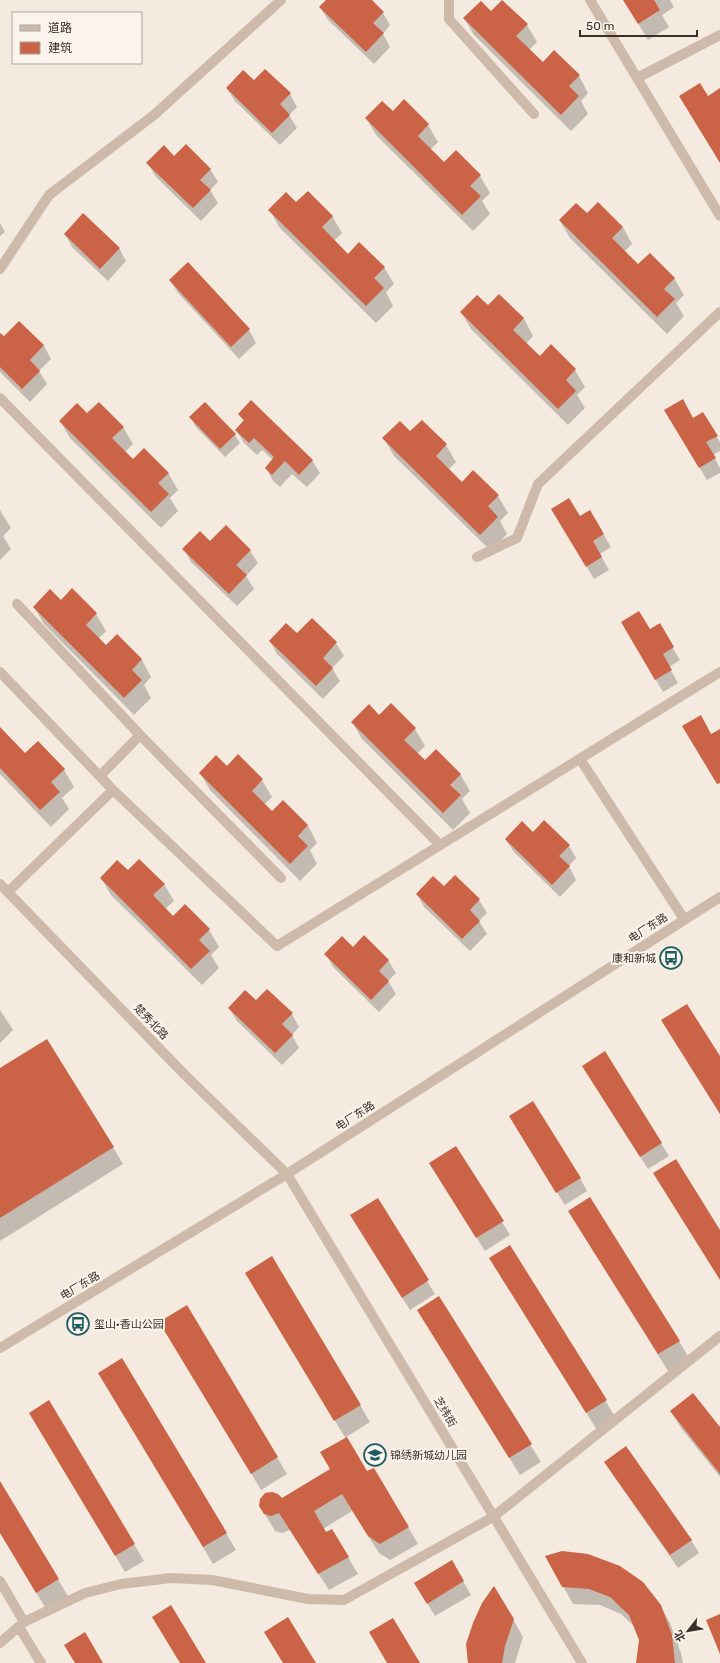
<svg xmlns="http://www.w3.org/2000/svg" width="720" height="1663" font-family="Rubik,'Noto Sans SC',sans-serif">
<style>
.shadow{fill:#0003}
.building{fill:#cb6446}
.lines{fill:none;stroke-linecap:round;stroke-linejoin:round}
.minor{stroke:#cdbaaa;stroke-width:10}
.labels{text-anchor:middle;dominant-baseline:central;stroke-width:4;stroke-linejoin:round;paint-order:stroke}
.street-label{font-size:11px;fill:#3b2f2a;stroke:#fbf4ec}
.poi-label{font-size:11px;fill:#3b2f2a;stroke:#fbf4ec;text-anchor:start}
</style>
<rect width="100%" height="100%" fill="#f4eadf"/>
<!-- shadow -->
<path class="shadow" d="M327 0H370L383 13 390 25 383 34 390 47 374 64 328 20 320 7Z
M624 0H670L674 7 662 15 669 27 648 40Z
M503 1 527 25 537 42 529 50 543 63 579 76 588 93 581 101 588 114 571 131 474 35 464 18 491 12Z
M254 82 290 94 297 107 289 115 297 128 280 145 235 101 227 88Z
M404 101 428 125 438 142 430 150 444 163 480 176 490 193 482 201 490 214 473 231 376 135 366 118 393 112Z
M174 157 210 169 218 182 210 190 218 203 201 221 155 176 148 163Z
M296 204 332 216 342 233 334 241 348 255 384 267 394 284 386 292 393 306 376 323 279 227 270 210Z
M587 215 623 227 632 244 624 252 638 266 674 278 684 295 676 303 684 316 667 334 570 238 560 221Z
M0 223 5 232 0 236Z
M65 234 119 248 126 261 108 281 72 247Z
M170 280 249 330 256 343 239 359 178 293Z
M499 295 524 319 533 336 526 344 540 358 551 346 575 370 585 387 577 395 585 408 568 425 471 329 461 312 488 306Z
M19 322 44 346 51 359 39 371 47 384 30 402 0 372V334L4 338Z
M666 411 693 419 703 413 720 442V451L713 455 720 468V473L707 480Z
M239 414 312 460 320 473 307 487 292 474 280 487 273 481 266 468 273 460 262 450 257 455 244 443 236 430 244 422Z
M87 415 123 427 133 444 125 452 133 460 168 473 178 490 170 498 178 511 161 528 70 438 60 421Z
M191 417 235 435 240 443 225 457 195 426Z
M422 421 446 445 456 462 448 470 462 483 498 496 508 513 500 521 507 534 491 551 394 456 384 439 410 432Z
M552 509 580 517 590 512 611 547 600 554 609 570 594 579Z
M0 510 11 528 3 536 11 549 0 560Z
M210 543 250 551 258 563 246 576 254 589 237 606 191 562 184 549Z
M72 590 96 614 106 631 98 639 106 647 117 635 142 660 151 677 144 685 151 698 134 715 44 624 34 607 61 601Z
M312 619 336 643 344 656 332 668 340 681 323 699 277 654 270 641 297 635Z
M622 622 649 631 659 625 680 660 669 667 678 683 663 692Z
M379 716 415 729 425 746 417 754 425 762 460 774 470 791 462 799 470 813 453 830 362 739 352 722Z
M0 728 25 754 64 770 74 787 62 798 69 809 51 827 0 774Z
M238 756 262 780 272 797 264 805 272 813 283 801 308 826 317 843 310 850 317 864 300 881 210 790 200 773 227 767Z
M533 833 569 846 576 858 569 866 576 880 560 897 514 852 506 840Z
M128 872 164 884 174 901 165 909 173 917 209 930 219 947 211 955 219 968 202 985 111 895 101 878Z
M455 876 479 900 487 913 479 921 487 934 470 951 424 907 417 894 444 888Z
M353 948 388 960 396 973 388 981 396 994 379 1012 333 967 326 954Z
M256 1002 292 1014 299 1027 292 1035 299 1048 282 1065 237 1021 229 1008Z
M0 1010 13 1030 0 1043Z
M604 1053 669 1156 648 1169 591 1079Z
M0 1069 113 1147 123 1164 0 1241Z
M517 1129 580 1178 587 1191 565 1205Z
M456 1147 510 1235 485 1251 438 1176Z
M377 1200 435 1294 410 1310 359 1228Z
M579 1228 679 1341 689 1358 668 1371Z
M509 1246 616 1418 597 1430 500 1275Z
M256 1290 360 1405 370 1422 346 1437 367 1473 374 1470 418 1544 390 1560 379 1553 352 1511 323 1529 326 1533 332 1530 358 1574 329 1590 290 1530 282 1533 275 1531 260 1506 282 1499 331 1470 346 1439Z
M439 1298 541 1462 520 1475 418 1311Z
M187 1306 287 1474 261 1490 171 1339Z
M109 1390 226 1533 236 1550 213 1564Z
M671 1411 720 1429V1477L681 1428Z
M40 1430 134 1544 144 1561 125 1572Z
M605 1462 691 1540 699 1553 678 1568 613 1475Z
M0 1483 68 1596 46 1609 0 1532Z
M547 1557 660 1605 670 1623 681 1653 683 1663H637L640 1640 636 1628 621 1614 600 1605 573 1604Z
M451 1561 471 1595 435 1616 415 1583Z
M513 1619 523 1637 515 1663H469Z"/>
<!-- building -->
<path class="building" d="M326 0H372L384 12 373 23 384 33 366 52 319 7Z
M502 0 528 24 516 36 543 62 554 50 580 75 569 86 579 96 561 115 463 18 481 1 491 11Z
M623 0H654L660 10 638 24Z
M265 69 291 93 280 104 290 115 272 133 226 88 243 70 254 80Z
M700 83 708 96 720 88V163L679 96Z
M404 99 429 124 418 136 444 162 456 150 481 175 470 186 481 196 462 215 365 118 382 101 393 111Z
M186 144 211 169 200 180 211 190 193 208 146 163 164 145 174 156Z
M308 191 333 216 322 227 348 254 359 242 385 267 374 278 384 288 366 306 268 210 286 192 296 202Z
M598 202 623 227 612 238 638 264 650 253 675 278 664 289 675 299 657 317 559 220 576 203 587 213Z
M83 213 120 248 100 269 64 234Z
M188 262 250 329 231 347 169 280Z
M499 294 524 318 513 330 540 356 551 344 576 369 566 380 576 391 558 409 460 312 477 295 488 305Z
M19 321 44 345 30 360 40 371 22 389 0 367V333L4 336Z
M683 399 693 418 703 412 718 436 706 442 716 458 699 468 664 410Z
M251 400 313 460 299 475 285 461 272 475 265 468 274 457 254 438 249 443 235 430 244 420 238 414Z
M99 402 124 427 112 438 133 459 144 448 169 473 158 483 169 494 151 512 59 421 77 403 87 413Z
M205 402 236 434 220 449 189 417Z
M422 420 447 444 436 456 462 482 473 470 499 495 488 506 498 517 480 535 382 438 400 421 410 431Z
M569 498 580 516 590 510 604 534 593 541 602 557 586 567 551 509Z
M226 525 251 550 236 565 247 575 229 594 182 549 200 531 210 541Z
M72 588 97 613 86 625 106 645 117 634 142 659 132 670 142 680 124 698 33 607 50 589 61 600Z
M639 611 650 629 660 623 674 647 663 654 672 670 655 680 621 622Z
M312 618 337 642 323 658 333 668 316 686 269 641 286 623 297 633Z
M391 703 416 728 404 740 425 760 436 749 461 774 450 785 461 795 443 813 351 722 369 704 379 715Z
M701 715 711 734 720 729V783L717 784 682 726Z
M0 727 25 753 38 741 65 769 51 782 60 792 40 810 0 768Z
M238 754 263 779 252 791 272 811 283 800 308 825 298 836 308 846 290 864 199 773 216 755 227 766Z
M544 820 570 845 559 856 570 866 552 885 505 839 522 821 533 832Z
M139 859 165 884 153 895 173 916 185 904 210 929 199 940 210 951 191 969 100 878 117 860 128 870Z
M455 875 480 899 470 910 480 921 462 939 416 894 433 876 444 886Z
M364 935 389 960 379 971 389 981 371 1000 324 954 342 936 353 947Z
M267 989 293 1013 282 1024 293 1035 275 1053 228 1008 245 990 256 1000Z
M687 1004 720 1056V1114L661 1020Z
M47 1039 114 1147 0 1218V1068Z
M605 1051 662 1143 640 1157 582 1066Z
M533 1101 581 1178 556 1193 509 1116Z
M456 1146 504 1221 476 1238 429 1163Z
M676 1159 720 1230V1280L653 1173Z
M590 1197 680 1341 658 1354 568 1211Z
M378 1198 429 1280 402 1298 350 1215Z
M510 1245 607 1400 586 1413 489 1258Z
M272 1256 361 1405 334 1421 245 1273Z
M439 1296 532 1444 509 1458 417 1310Z
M187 1305 278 1457 251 1474 159 1322Z
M122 1358 227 1533 203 1547 98 1373Z
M693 1393 720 1427V1474L670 1411Z
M49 1400 135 1544 115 1556 29 1413Z
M347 1437 367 1471 374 1468 409 1527 380 1544 368 1536 342 1494 314 1511 326 1532 332 1529 349 1557 318 1574 279 1513 271 1516 264 1514 259 1506 260 1499 265 1493 272 1492 278 1494 282 1498 330 1469 320 1452Z
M626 1446 692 1540 670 1555 604 1462Z
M0 1481 59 1579 36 1593 0 1533Z
M562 1551 588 1554 620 1566 643 1582 661 1605 672 1635 675 1663H636L639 1640 629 1615 610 1597 589 1589 562 1587 545 1556Z
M452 1560 464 1581 427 1604 414 1583Z
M494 1586 514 1619 505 1646 502 1663H468L466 1644 473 1623 482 1603Z
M171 1605 206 1663H180L152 1617Z
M720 1614V1654L706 1620Z
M288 1617 316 1663H283L264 1632Z
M393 1618 420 1663H387L369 1632Z
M85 1632 103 1663H75L64 1645Z"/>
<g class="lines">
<!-- minor -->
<path class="minor" d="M449 0V19L534 114
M590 0 720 216
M637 78 720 35
M0 269 49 195 154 115 281 0
M0 398 440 845
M477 557 517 538 538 484 720 312
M17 604 140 735 281 878
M0 672 113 790 277 946 720 672
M580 759 684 919
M100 776 140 735
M0 884 185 1075 287 1174 582 1663
M8 892 113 790
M0 1348 287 1174 720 897
M0 1581 24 1622
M19 1627 41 1663
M0 1643 24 1622 85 1593 121 1584 171 1578 212 1580 308 1599 344 1600 493 1517 720 1336"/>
</g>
<!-- icons -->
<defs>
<g id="bus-ring" transform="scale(1.15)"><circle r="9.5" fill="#fbf4ec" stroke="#1d5c5f" stroke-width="1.5"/><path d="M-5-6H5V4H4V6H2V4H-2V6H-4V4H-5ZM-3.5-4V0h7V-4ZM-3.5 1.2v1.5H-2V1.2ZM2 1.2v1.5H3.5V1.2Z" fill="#1d5c5f"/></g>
<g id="school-ring" transform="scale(1.15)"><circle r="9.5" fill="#fbf4ec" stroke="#1d5c5f" stroke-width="1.5"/><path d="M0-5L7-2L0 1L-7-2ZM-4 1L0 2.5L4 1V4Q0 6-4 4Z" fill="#1d5c5f"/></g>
</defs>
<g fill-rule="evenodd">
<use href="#bus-ring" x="671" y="958"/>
<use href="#bus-ring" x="78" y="1324"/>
<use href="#school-ring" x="375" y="1455"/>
</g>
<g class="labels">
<!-- street labels -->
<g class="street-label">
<text transform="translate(648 928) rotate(-33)">电厂东路</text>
<text transform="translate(151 1022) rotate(46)">楚秀北路</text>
<text transform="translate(355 1116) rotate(-33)">电厂东路</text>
<text transform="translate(80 1286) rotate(-31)">电厂东路</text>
<text transform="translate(445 1412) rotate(59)">芝纬街</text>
</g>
<!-- poi labels -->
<g class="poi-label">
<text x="656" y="958" text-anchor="end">康和新城</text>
<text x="94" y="1324">玺山·香山公园</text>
<text x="390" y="1455">锦绣新城幼儿园</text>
</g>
</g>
<!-- legend -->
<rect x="12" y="12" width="130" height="52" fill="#fbf4ec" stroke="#aea59e"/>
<rect x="20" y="25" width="20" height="6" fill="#cdbaaa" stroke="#aea59e"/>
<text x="48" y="32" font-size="12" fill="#3b2f2a">道路</text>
<rect x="20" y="42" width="20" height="12" fill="#cb6446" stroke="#aea59e"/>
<text x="48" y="52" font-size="12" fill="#3b2f2a">建筑</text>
<!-- north arrow -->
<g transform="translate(688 1631) rotate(239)" stroke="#fbf4ec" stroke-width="3" paint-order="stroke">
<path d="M0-3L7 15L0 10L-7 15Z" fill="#3b2f2a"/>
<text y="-6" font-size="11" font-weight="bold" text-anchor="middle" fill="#3b2f2a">北</text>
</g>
<!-- scale -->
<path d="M580 30v6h117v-6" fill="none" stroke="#3b2f2a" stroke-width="2"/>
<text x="586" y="30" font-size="12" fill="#3b2f2a" stroke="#fbf4ec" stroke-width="3" paint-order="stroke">50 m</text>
</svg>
